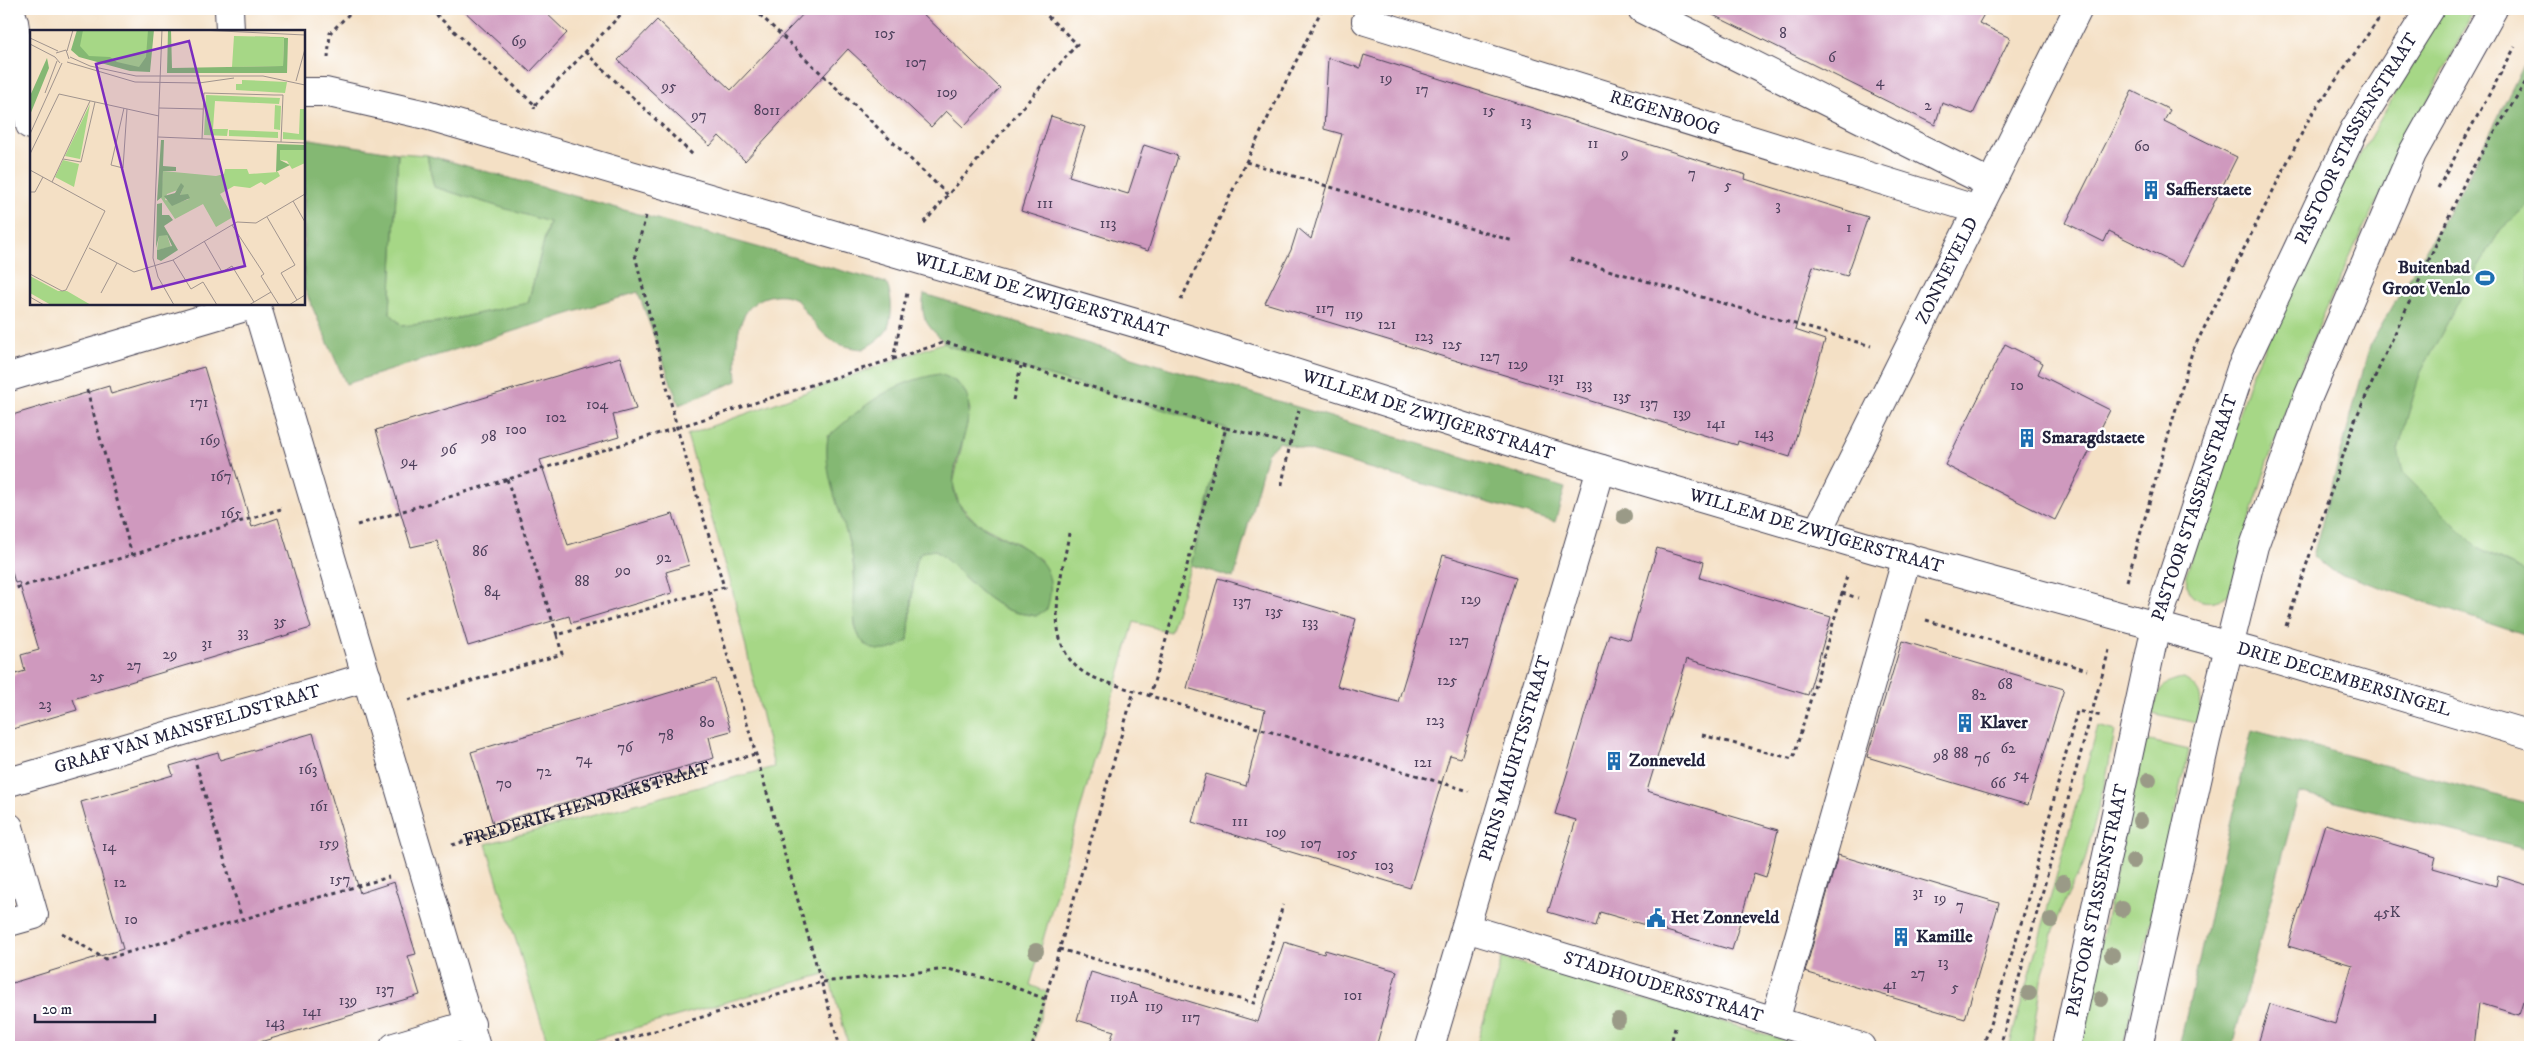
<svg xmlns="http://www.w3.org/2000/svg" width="2539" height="1056" font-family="'IM FELL DW Pica',serif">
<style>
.green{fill:#a6d786;stroke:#647c60;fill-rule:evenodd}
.forest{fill:#84b873;stroke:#536d57}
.building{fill:#cf99be}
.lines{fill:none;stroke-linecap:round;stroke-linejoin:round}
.minor-casing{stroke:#423e50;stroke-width:30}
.path{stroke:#423e50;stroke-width:3;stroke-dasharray:4 4;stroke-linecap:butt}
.minor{stroke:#fff;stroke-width:28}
.tree{fill:#9a9a87}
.labels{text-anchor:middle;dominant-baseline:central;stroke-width:5;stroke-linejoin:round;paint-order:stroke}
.number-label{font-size:15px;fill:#4d405c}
.street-label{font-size:18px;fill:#22223b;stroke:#fff}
.poi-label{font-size:18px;font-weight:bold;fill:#22223b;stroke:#fff;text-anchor:start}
.inset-road{fill:none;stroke:#a0948e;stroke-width:1}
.view{fill:#7b2cbf;fill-opacity:0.15;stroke:#7b2cbf;stroke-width:2.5}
.inset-edge{fill:none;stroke:#22223b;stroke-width:2.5}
</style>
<rect width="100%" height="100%" fill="#fff"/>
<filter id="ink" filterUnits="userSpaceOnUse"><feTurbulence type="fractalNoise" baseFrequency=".02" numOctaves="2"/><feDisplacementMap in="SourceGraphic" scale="10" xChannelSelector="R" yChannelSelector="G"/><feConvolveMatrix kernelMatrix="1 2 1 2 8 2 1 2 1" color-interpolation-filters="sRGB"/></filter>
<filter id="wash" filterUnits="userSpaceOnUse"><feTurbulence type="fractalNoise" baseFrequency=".0096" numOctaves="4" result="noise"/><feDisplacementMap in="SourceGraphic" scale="20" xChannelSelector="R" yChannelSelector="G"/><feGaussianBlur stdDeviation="1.12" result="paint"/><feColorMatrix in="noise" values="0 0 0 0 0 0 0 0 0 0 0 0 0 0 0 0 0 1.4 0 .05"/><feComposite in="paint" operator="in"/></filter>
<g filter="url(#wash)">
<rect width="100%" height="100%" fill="#f4e0c5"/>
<!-- green -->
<path class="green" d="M2444 9H2474C2442 77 2406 143 2372 211 2315 324 2269 444 2237 567 2235 574 2234 586 2230 592 2220 605 2192 606 2187 587 2186 583 2187 577 2187 572L2251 377 2327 212Z
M2530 102V595L2405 556 2367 429Z
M398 153 427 155 434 187 549 221 528 303 439 322 402 326 390 313Z
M945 342 948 346 1226 428 1191 565 1170 632 1134 622 1030 985 1047 992 1032 1047H849L828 973 569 1047H549L486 844 774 767 730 580 687 435ZM953 379 965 392 970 410 953 484 959 504 976 522 1018 544 1041 560 1036 616C1026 614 1014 613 1006 609 978 596 959 568 935 550L921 552 915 564 908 640 855 630C855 598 856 565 848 534 839 500 823 472 828 436Z
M2184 679C2205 691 2202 702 2197 723L2152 713C2158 691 2160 682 2184 679Z
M2098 726 2115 731 2107 774 2085 860 2057 918 2043 974 2032 1047H2009Z
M2146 740 2189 750 2123 1047H2080L2082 1026Z
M1502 958 1809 1047H1476Z"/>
<!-- forest -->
<path class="forest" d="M2530 52V204L2501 229 2468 284 2420 374 2398 450 2403 473 2479 549 2530 574V637L2332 571 2313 556 2370 345 2468 178Z
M304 138 398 153 390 313 402 326 439 322 528 303 549 222 434 187 427 155 886 283C893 295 894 324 883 335 877 341 870 345 863 349 833 346 825 338 807 314 803 310 800 302 795 299 787 294 778 294 769 296 733 305 735 351 737 381L679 405 638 292 346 384 304 288Z
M924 294 1565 488 1555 522 1279 442 1267 453 1234 578 1191 565 1226 428 948 346C930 327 919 322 924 294Z
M939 374C1007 395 934 464 959 504 986 548 1068 538 1047 609L1036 616C1026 614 1014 613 1006 609 978 596 959 568 935 550L921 552 915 564 908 640C896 650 876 656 863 642 848 627 857 589 854 568 849 523 821 482 828 437 865 404 890 383 939 374Z
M2252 730 2530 804V850L2299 793 2232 1047H2179Z"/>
<g id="blocks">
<!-- building -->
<path class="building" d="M462 9H542L567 33 530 72Z
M808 9H918L1000 88 963 127 946 111 931 127 848 49 745 161 719 136 710 146 618 60 657 20 731 90Z
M1701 9H1987L1979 23 2010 38 1973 114 1942 103 1935 125Z
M1364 55 1746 175 1745 179 1868 217 1847 276 1813 266 1795 330 1825 340 1790 457 1738 441 1737 445 1265 303 1291 250 1298 228 1311 239 1342 134 1324 129 1328 58 1360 68Z
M2132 91 2170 110 2164 121 2237 157 2182 267 2109 231 2104 242 2066 223Z
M1051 116 1085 127 1069 176 1128 194 1144 145 1178 156 1148 251 1021 211Z
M2005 344 2043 363 2038 374 2110 410 2055 520 1945 465Z
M620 357 636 409 613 415 619 437 540 460 568 545 673 514 689 565 666 572 672 593 571 623 569 616 468 646 437 541 411 547 376 430Z
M204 367 252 527 278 518 311 628 73 699 77 710 9 730V676L25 671 21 655 39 650 19 582 15 583 9 561V416L109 386 111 394Z
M1657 548 1704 562 1700 578 1831 617 1808 695 1687 659 1647 791 1778 830 1766 877 1754 873 1732 950 1600 912 1596 926 1548 912 1576 820 1555 814 1609 634 1630 640Z
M1443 555 1516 577 1461 758 1450 755 1410 888 1192 822 1206 774 1246 786 1265 710 1187 688 1218 578 1356 619 1337 686 1398 702Z
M1902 641 2064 689 2028 805 1867 757Z
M715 679 731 731 709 737 714 758 493 824 471 752Z
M313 733 360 893 394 882 416 954 408 956 420 995 243 1047H9V984L123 949 81 802 173 775 170 766 218 752 220 760Z
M2325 824 2436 857 2433 868 2496 886 2498 876 2530 886V1005L2523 1002 2519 1015 2479 1003 2474 1047H2257L2270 1004 2335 1024 2352 965 2288 946Z
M1838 855 1999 903 1965 1019 1805 972Z
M1284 942 1324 954 1325 950 1397 971 1376 1047H1108L1114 1031 1077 1020 1091 972 1258 1022Z"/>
</g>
</g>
<g filter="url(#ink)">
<use href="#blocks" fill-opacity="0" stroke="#423e50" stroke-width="1"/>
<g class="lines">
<!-- minor casing -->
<g class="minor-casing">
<g id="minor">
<path d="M10 9 14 22 30 125"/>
<path d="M229 9 230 31"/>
<path id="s2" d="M1372 9 1366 21 1978 210"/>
<path d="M1642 9 1991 184"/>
<path id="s3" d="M304 92H325L426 115 1166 332 1524 446 1874 549 2255 653 2530 735"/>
<path d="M256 304 476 1047"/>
<path d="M9 377 255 304"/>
<path id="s4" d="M1817 532 2078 9"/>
<path id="s5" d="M9 782 367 677"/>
<path d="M9 827 34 915 9 922"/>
<path id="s6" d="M1466 928 1861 1047"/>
<path d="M1775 1021 1907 557"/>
<path d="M394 1047 471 1024"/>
<path id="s7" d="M1430 1047 1601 469"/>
<path id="s8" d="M2066 1047 2156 626 2241 369 2354 130 2430 9"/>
<path d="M2138 1047 2206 740 2254 546 2308 397 2412 154 2493 9"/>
</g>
</g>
<!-- path -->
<g class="path">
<path d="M430 9 535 105 534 109"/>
<path d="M754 9 949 196"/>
<path d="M585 52 693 155"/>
<path d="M328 58 330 33 354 9"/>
<path d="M535 105 626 9"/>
<path d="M1246 162 1513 241"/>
<path d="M2438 188 2515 47"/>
<path d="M646 216 635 255 677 428 724 587 709 591 840 1047"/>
<path d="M924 223 1077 44 1040 9"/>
<path d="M1570 259 1871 346"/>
<path d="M1181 300 1246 162 1322 9"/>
<path d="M893 359 945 342 1226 428 1150 696"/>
<path d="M87 390 132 555"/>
<path d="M1013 400 1021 366"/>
<path d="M1226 428 1290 444 1281 489"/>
<path d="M1290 444 1299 410"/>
<path d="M507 479 557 635 709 591"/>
<path d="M357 525 663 432 893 359 907 293"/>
<path d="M1069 533C1063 575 1039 641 1083 672 1097 681 1118 685 1134 691L1469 791"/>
<path d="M2127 581 2192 352 2310 117 2385 10"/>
<path d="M9 590 132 555 281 509"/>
<path d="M1842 593 1858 598"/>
<path d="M1926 620 2087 670"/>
<path d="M2286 626 2355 420 2467 177 2530 75"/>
<path d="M408 700 562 654 557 635"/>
<path d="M1702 735 1793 759 1847 576"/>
<path d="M196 764 242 919"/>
<path id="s1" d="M452 845 755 754"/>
<path d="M62 933 105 959 389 877"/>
<path d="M1059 949 1254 1003 1283 905"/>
<path d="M1045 999 1134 691"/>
<path d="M600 1047 822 982 948 969 1001 982 1045 999 1032 1047"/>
<path d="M1670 1047 1675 1028"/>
<path d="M1983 1047 2023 917 2077 711 2102 716"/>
<path d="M2000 1047 2109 650"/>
</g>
<!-- minor -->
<use href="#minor" class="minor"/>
</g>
<!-- trees -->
<g class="tree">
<circle cx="1624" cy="516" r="8"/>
<circle cx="2149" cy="780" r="8"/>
<circle cx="2140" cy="821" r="8"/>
<circle cx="2133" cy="861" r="8"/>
<circle cx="2063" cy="883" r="8"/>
<circle cx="2122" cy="909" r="8"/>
<circle cx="2051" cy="920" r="8"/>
<circle cx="1036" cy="951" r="8"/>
<circle cx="2112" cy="955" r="8"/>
<circle cx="2029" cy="993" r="8"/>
<circle cx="2101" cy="999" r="8"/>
<circle cx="1618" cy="1020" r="8"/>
</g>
</g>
<!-- icons -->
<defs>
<g id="building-bare" transform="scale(1.5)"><path d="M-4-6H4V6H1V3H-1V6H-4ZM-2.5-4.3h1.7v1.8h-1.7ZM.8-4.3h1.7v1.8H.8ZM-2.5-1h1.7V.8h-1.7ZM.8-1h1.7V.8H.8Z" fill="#1f6fb2" stroke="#fff" stroke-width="2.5" paint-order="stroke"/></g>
<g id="stadium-bare" transform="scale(1.5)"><path d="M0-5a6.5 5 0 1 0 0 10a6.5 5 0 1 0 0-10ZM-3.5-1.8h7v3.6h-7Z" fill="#1f6fb2" stroke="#fff" stroke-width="2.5" paint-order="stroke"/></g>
<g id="civic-bare" transform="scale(1.5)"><path d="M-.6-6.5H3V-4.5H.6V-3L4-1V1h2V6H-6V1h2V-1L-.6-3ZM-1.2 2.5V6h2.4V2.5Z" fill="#1f6fb2" stroke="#fff" stroke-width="2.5" paint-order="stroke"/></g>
</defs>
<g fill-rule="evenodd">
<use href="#building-bare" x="2151" y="190"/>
<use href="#stadium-bare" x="2485" y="278"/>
<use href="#building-bare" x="2027" y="438"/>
<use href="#building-bare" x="1965" y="723"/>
<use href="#building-bare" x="1614" y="761"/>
<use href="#civic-bare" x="1656" y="918"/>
<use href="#building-bare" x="1901" y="937"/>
</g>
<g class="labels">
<!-- number labels -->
<g class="number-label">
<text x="885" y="33">105</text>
<text x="1783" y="33">8</text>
<text x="519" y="41">69</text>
<text x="1832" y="57">6</text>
<text x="916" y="62">107</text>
<text x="1386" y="78">19</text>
<text x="1880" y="81">4</text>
<text x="669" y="86">95</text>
<text x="1422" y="89">17</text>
<text x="947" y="92">109</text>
<text x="1928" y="105">2</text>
<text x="767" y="110">8011</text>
<text x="1489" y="110">15</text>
<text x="699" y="115">97</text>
<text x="1526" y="121">13</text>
<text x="1593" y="143">11</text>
<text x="2142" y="146">60</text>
<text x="1625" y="153">9</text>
<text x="1692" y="173">7</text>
<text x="1728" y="185">5</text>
<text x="1045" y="203">111</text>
<text x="1778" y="205">3</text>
<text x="1108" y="223">113</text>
<text x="1849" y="227">1</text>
<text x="1325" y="308">117</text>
<text x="1354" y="314">119</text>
<text x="1387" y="324">121</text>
<text x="1424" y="336">123</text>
<text x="1452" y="344">125</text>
<text x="1490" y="356">127</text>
<text x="1518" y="364">129</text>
<text x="1556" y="377">131</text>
<text x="1584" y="384">133</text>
<text x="2017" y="385">10</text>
<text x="1622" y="396">135</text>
<text x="199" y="402">171</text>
<text x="1649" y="403">137</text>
<text x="597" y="404">104</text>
<text x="1682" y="413">139</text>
<text x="556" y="417">102</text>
<text x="1716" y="423">141</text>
<text x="516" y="429">100</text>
<text x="1764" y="433">143</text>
<text x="489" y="436">98</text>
<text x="210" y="440">169</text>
<text x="449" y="449">96</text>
<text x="409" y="461">94</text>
<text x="221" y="476">167</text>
<text x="231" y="513">165</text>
<text x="480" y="551">86</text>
<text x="664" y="557">92</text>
<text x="623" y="570">90</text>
<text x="582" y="581">88</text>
<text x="492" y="591">84</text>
<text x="1471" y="599">129</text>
<text x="1242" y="601">137</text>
<text x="1274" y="611">135</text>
<text x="280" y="621">35</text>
<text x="1310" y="622">133</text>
<text x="243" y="632">33</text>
<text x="1459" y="640">127</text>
<text x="207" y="643">31</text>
<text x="170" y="654">29</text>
<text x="134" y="665">27</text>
<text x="97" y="676">25</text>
<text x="1447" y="680">125</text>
<text x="2005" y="684">68</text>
<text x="1979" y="695">82</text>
<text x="45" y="704">23</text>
<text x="1435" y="720">123</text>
<text x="707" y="722">80</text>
<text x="666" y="735">78</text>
<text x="625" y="747">76</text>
<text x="2008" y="748">62</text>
<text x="1961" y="753">88</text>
<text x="1941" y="755">98</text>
<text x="1982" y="758">76</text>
<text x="584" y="759">74</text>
<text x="1423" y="762">121</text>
<text x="308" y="769">163</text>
<text x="544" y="771">72</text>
<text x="2021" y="774">54</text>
<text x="504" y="783">70</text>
<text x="1998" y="783">66</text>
<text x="319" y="806">161</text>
<text x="1240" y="821">111</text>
<text x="1276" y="832">109</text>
<text x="329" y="843">159</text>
<text x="1311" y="843">107</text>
<text x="109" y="846">14</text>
<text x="1347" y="853">105</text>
<text x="1384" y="865">103</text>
<text x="340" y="879">157</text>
<text x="120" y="882">12</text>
<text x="1918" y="892">31</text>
<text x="1940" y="898">19</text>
<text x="1960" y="905">7</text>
<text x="2387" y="912">45K</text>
<text x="131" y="919">10</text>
<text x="1943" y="962">13</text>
<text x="1918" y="973">27</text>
<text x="1890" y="984">41</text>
<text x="1955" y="987">5</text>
<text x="385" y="989">137</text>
<text x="1353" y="995">101</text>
<text x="1124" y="997">119A</text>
<text x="348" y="1000">139</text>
<text x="1154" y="1006">119</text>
<text x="312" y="1011">141</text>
<text x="1191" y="1017">117</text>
<text x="275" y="1022">143</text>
</g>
<!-- street labels -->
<g class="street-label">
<text stroke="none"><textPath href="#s2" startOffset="326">REGENBOOG</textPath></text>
<text stroke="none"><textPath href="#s8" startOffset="959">PASTOOR STASSENSTRAAT</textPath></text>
<text stroke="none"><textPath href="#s4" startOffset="292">ZONNEVELD</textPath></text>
<text stroke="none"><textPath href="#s3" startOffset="766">WILLEM DE ZWIJGERSTRAAT</textPath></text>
<text stroke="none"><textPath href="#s3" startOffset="1171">WILLEM DE ZWIJGERSTRAAT</textPath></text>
<text stroke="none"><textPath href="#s8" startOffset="555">PASTOOR STASSENSTRAAT</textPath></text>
<text stroke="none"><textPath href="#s3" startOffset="1576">WILLEM DE ZWIJGERSTRAAT</textPath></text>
<text stroke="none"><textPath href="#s3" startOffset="2124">DRIE DECEMBERSINGEL</textPath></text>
<text stroke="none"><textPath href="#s5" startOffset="186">GRAAF VAN MANSFELDSTRAAT</textPath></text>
<text stroke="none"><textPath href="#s7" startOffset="301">PRINS MAURITSSTRAAT</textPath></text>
<text stroke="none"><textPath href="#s1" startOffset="141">FREDERIK HENDRIKSTRAAT</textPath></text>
<text stroke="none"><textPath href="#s8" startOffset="150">PASTOOR STASSENSTRAAT</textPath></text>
<text stroke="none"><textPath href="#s6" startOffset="206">STADHOUDERSSTRAAT</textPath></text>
</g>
<!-- poi labels -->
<g class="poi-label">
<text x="2166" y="190">Saffierstaete</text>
<text x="2470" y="268" text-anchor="end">Buitenbad<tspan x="2470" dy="21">Groot Venlo</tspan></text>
<text x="2042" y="438">Smaragdstaete</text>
<text x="1980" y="723">Klaver</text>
<text x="1629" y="761">Zonneveld</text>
<text x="1671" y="918">Het Zonneveld</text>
<text x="1916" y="937">Kamille</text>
</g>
</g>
<!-- overview -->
<g transform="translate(30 30)">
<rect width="275" height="275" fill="#f4e0c5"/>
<path d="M52 0H120L118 34 113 39 78 34 51 23 48 19ZM204 6 254 7 253 36 202 37ZM212 50 257 52 255 63 206 60V54H212ZM176 65 250 68 249 74 185 71 183 99H198L197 106 174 105ZM60 74 50 129 35 126ZM245 75 251 76 250 100 244 99ZM270 79H275V110L253 109V102L269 104ZM199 100 248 102V108L199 106ZM249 120H275V133L262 139 257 131 250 130ZM33 130 49 134 44 157 25 147ZM195 139H217L219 144 248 142 250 146 235 155 231 152 220 158 204 156 190 164 203 187 186 197 173 174 145 189 131 168 133 141 186 146 194 144ZM153 158 150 165 159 169 150 172 135 170 137 164ZM129 205H137L141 217 127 220ZM0 246 28 261H37L61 275H21L0 263Z" fill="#a6d786" fill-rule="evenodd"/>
<path d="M47 0H53L50 16 59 26 80 27 87 32 109 37 116 27 118 0H124L120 42 100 41 49 27 41 20ZM138 0H141L142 38 253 36 254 8 204 5 258 8 257 43H137ZM17 28 19 38 0 85V66ZM131 110H134L133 136 146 137V141H133L132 167 127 171ZM247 114 275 115V120H250V130L260 135 246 142ZM151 153 154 156 150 165 158 164 160 168 142 176 134 166 145 163ZM132 173V185H139L143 190 134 196 148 220 131 231 127 229V220L142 216 137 205 129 206 126 218 127 174Z" fill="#84b873"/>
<path class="inset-road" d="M132 0 123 228 128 247 144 275M170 0 275 5M0 8 28 21M0 14 25 27 30 33M37 21 43 0M26 23 36 20 39 29M40 27 60 36 106 46H233L275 55M37 32 105 52 169 53 204 48M266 51 275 19M15 63 27 31M94 78 81 135 93 138 97 79M129 78 173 79M0 104 32 33M128 107 275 113M172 109 174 63 244 65H253L251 112M0 124 29 64 129 86M33 129 51 132 65 72M0 140 75 181 36 260 32 261 0 244M22 152 60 71M0 162H5L13 147M263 171 275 192M237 187 265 235 251 243 267 270M202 195 234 244 231 246 249 275M174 211 192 242 202 236 224 272M59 218 104 242 143 230 207 192 226 193 275 164M143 230 161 259 173 252 187 275M71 263 87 233M0 267 14 275M219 275 241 262M259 275 275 265"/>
<path class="view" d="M159 11 215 236 122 259 66 34Z"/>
<rect width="275" height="275" class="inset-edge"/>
</g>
<!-- margin -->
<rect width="2539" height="1056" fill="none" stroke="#fff" stroke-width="30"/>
<!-- scale -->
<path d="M35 1014v8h120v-8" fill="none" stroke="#22223b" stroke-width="2.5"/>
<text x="42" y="1014" font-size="15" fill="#22223b" stroke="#ffffff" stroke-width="4" paint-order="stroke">20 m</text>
</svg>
